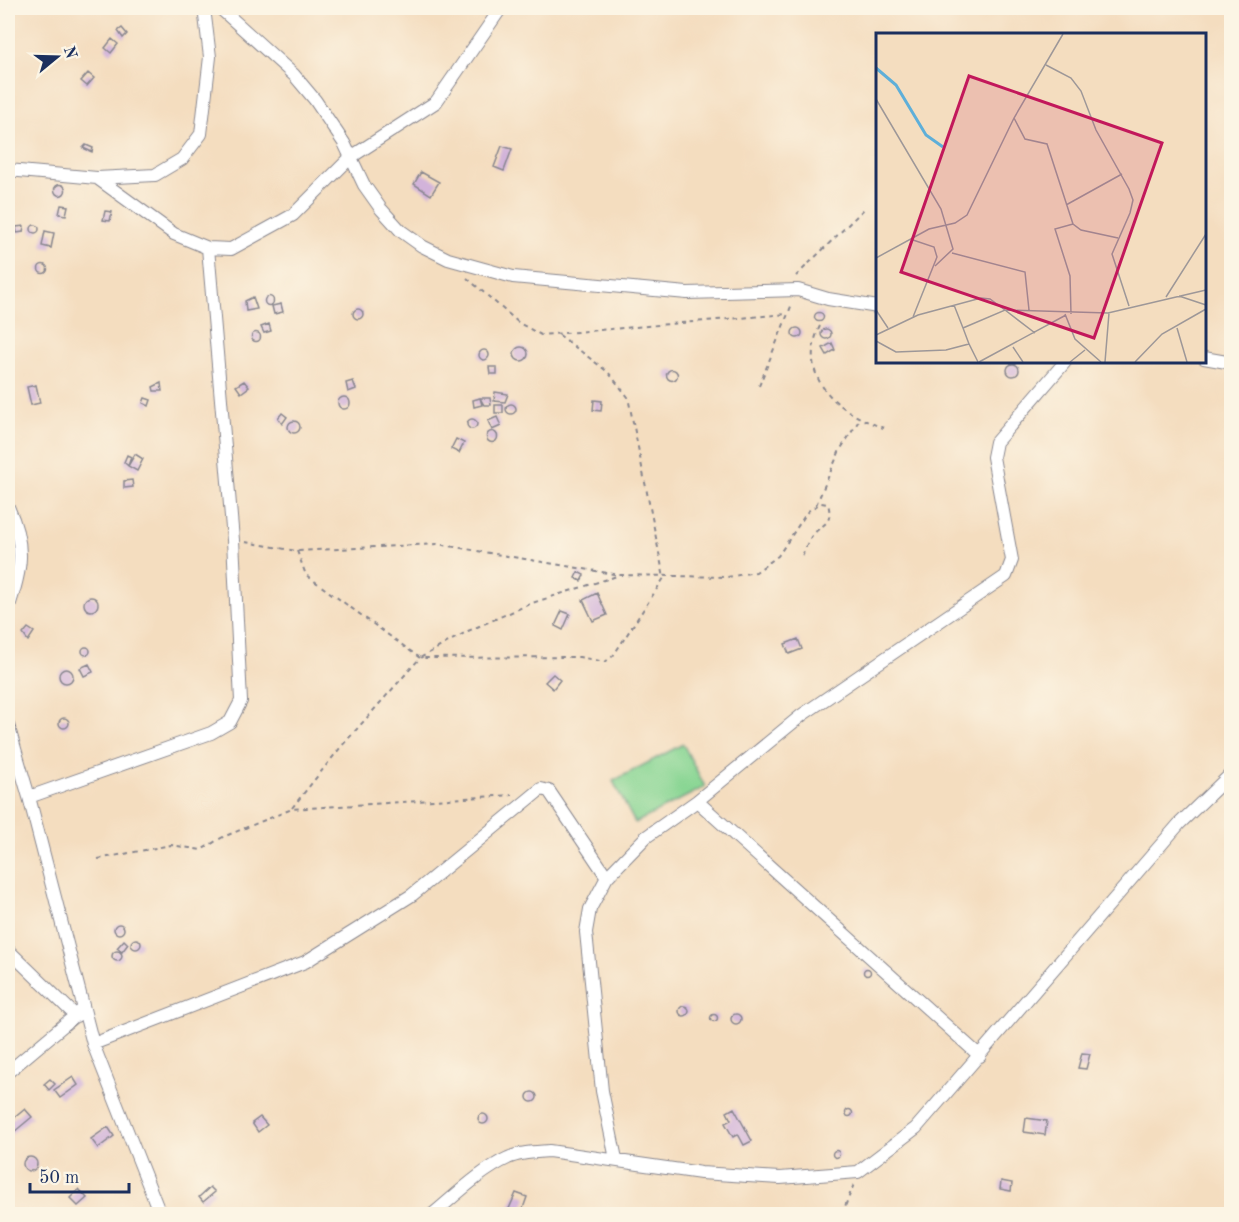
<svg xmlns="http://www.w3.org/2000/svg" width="1239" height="1222" font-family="'Old Standard TT',serif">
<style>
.green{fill:#88d593;stroke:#528278;stroke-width:1.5}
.building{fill:#d2b3da}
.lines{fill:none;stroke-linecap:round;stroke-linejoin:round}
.minor-casing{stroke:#88868e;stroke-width:14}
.path{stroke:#88868e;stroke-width:2;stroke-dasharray:4.5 4.5;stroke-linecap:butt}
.minor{stroke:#fff;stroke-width:12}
.inset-river{fill:none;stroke:#5eafd9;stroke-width:3}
.inset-road{fill:none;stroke:#9d9798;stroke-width:1.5}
.view{fill:#c2185b;fill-opacity:0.15;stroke:#c2185b;stroke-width:3}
.inset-edge{fill:none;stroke:#1b2f5e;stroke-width:3}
</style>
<rect width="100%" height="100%" fill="#fcf5e5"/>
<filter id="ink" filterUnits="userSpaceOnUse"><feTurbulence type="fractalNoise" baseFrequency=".0167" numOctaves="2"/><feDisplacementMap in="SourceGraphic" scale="12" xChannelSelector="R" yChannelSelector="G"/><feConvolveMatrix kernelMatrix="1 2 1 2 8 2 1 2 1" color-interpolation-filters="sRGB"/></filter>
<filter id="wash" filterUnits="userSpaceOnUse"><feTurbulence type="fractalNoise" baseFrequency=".008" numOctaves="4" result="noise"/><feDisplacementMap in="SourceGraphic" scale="24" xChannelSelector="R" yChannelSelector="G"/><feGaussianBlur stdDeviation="1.35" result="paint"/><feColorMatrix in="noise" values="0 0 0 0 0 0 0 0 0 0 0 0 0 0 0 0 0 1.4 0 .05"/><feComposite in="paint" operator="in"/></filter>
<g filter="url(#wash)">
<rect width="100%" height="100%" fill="#f4ddbf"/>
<!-- green -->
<path class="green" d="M683 744 705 787 635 823 613 781Z"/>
<g id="blocks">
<!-- building -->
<path class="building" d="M122 28 127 34 123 38 118 31Z
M112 39 118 44 111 53 105 48Z
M88 73 94 78 87 86 81 81Z
M86 145 93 148 92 152 83 148Z
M502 146 512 149 504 171 494 167Z
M421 172 439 182 431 195 414 184Z
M54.5 190a5.5 5.5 0 1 1 11 0a5.5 5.5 0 1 1-11 0Z
M61 205 68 206 66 215 59 214Z
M105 211 112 212 110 221 103 220Z
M31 229a4 4 0 1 1 8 0a4 4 0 1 1-8 0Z
M6 229a4 4 0 1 1 8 0a4 4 0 1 1-8 0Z
M24 226 23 232 17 233 16 227Z
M45 231 54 233 51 248 42 246Z
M38.5 269a4.5 4.5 0 1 1 9 0a4.5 4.5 0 1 1-9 0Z
M264.5 301a4.5 4.5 0 1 1 9 0a4.5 4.5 0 1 1-9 0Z
M253 297 257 309 246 311 245 301Z
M281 304 283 312 274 314 272 306Z
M353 314a5 5 0 1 1 10 0a5 5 0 1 1-10 0Z
M814.5 317a4.5 4.5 0 1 1 9 0a4.5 4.5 0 1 1-9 0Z
M269 324 271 331 264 333 261 327Z
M792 333a5 5 0 1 1 10 0a5 5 0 1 1-10 0Z
M821 334a5 5 0 1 1 10 0a5 5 0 1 1-10 0Z
M251.5 337a4.5 4.5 0 1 1 9 0a4.5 4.5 0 1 1-9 0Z
M832 343 835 350 827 355 823 348Z
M514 354a7 7 0 1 1 14 0a7 7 0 1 1-14 0Z
M479 355a5 5 0 1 1 10 0a5 5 0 1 1-10 0Z
M1007 370a6 6 0 1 1 12 0a6 6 0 1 1-12 0Z
M489 367H497V374H490Z
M666.5 375a5.5 5.5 0 1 1 11 0a5.5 5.5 0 1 1-11 0Z
M244 381 249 387 241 393 236 386Z
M353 381 356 389 348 392 346 383Z
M161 383 162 391H154L153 387Z
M36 385 40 403 31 405 27 387Z
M495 392 508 394 505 402 494 401Z
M338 403a6 6 0 1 1 12 0a6 6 0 1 1-12 0Z
M145 398 151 400 149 406 143 403Z
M480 398H490L491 405H484Z
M480 398 482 405 474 407 473 400Z
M594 400 602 401 601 411 593 410Z
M506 409a5 5 0 1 1 10 0a5 5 0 1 1-10 0Z
M495 405H503V413H495Z
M282 413 287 417 282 424 278 418Z
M497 417 501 426 492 430 488 421Z
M467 424a5 5 0 1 1 10 0a5 5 0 1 1-10 0Z
M288 427a6 6 0 1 1 12 0a6 6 0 1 1-12 0Z
M486.5 437a5.5 5.5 0 1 1 11 0a5.5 5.5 0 1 1-11 0Z
M456 439 464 443 459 453 451 449Z
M135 454 143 459 137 471 128 466 124 462 127 455 131 457 128 466Z
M132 480 133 487 124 488V481Z
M578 572 584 575 581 581 575 578Z
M597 593 607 615 593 621 583 600Z
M84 604a7 7 0 1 1 14 0a7 7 0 1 1-14 0Z
M562 611 570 614 563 630 555 626Z
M28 628 34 632 28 641 23 634Z
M798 639 802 649 789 654 785 644Z
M82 651a4 4 0 1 1 8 0a4 4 0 1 1-8 0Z
M89 664 93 672 84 676 80 668Z
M59 676a7 7 0 1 1 14 0a7 7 0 1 1-14 0Z
M553 674 560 680 553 689 545 682Z
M59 723a5 5 0 1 1 10 0a5 5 0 1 1-10 0Z
M114 929a5 5 0 1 1 10 0a5 5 0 1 1-10 0Z
M131 944a5 5 0 1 1 10 0a5 5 0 1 1-10 0Z
M124 940 128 944 122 952 117 948Z
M112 956a5 5 0 1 1 10 0a5 5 0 1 1-10 0Z
M863.5 972a3.5 3.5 0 1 1 7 0a3.5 3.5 0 1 1-7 0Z
M679 1011a5 5 0 1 1 10 0a5 5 0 1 1-10 0Z
M731 1019a5 5 0 1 1 10 0a5 5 0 1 1-10 0Z
M710.5 1018a3.5 3.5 0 1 1 7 0a3.5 3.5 0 1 1-7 0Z
M1082 1053 1090 1054 1086 1069 1078 1068Z
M73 1077 78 1085 60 1098 54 1090Z
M50 1079 55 1084 49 1090 44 1084Z
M527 1097a5 5 0 1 1 10 0a5 5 0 1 1-10 0Z
M734 1108 752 1141 744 1145 738 1134 733 1137 725 1123 731 1120 727 1112Z
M25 1109 32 1117 8 1137V1123Z
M845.5 1113a3.5 3.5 0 1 1 7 0a3.5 3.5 0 1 1-7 0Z
M478 1119a5 5 0 1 1 10 0a5 5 0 1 1-10 0Z
M260 1117 267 1125 258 1132 252 1123Z
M1026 1118 1047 1121 1045 1135 1024 1132Z
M108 1127 114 1136 98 1148 91 1139Z
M832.5 1154a3.5 3.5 0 1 1 7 0a3.5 3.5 0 1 1-7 0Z
M23 1164a7 7 0 1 1 14 0a7 7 0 1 1-14 0Z
M1001 1181 1012 1183 1011 1191 1000 1189Z
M210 1187 215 1192 203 1202 199 1197Z
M79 1189 87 1198 78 1206 70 1198Z
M516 1193 527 1197 521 1214 508 1211Z"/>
</g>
</g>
<g filter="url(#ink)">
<use href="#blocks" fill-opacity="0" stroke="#88868e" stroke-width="1.5"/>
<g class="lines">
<!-- minor casing -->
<g class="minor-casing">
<path id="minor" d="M220 8 294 75 315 100 344 143 364 185 381 209 401 231 422 246 448 259 513 277 687 293 798 290 828 299 878 307
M8 170 97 178 155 175 182 159 201 134 210 57 204 8
M97 178 174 234 208 248 231 249 293 215 351 157 436 102 501 8
M1204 358 1232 363
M8 507C26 546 22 569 8 609
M8 725 29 797 93 1044 160 1214
M29 797 211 733 230 722 241 701 233 540 208 248
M697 801 980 1056
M8 950 76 1016
M93 1044 305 962 412 895 541 789 549 791 607 877
M8 1072 83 1009
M616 1159 602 1091 586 932 590 909 607 877 646 837 697 801 802 715 1006 576 1012 560 993 457 996 442 1065 362
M433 1214C456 1195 480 1171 508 1158 520 1152 536 1152 549 1151L701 1173 780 1178 858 1172 916 1128 1179 824 1232 773"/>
</g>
<!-- path -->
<path class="path" d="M796 276 864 209
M467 278 519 323 541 335 787 314
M820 326C795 378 839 413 884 428
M759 386 792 304
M816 505 840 450 860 419
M245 542 297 551 437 544 619 575 727 577 756 572 778 556 808 511 821 503 828 504C834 526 821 523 811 537 807 542 805 550 802 556
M297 551 306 575 420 658 579 657 605 662 613 656 664 578 628 397 608 372 558 334
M292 808 340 748 420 658 468 631 532 603 617 576
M98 859 171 845 201 850 223 837 292 809 512 795
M842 1214 854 1184"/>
<!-- minor -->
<use href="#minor" class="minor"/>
</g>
</g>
<!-- overview -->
<g transform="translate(876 33)">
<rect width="330" height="330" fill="#f4ddbf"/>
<path class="inset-river" d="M0 35 20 52 50 102 67 114"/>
<path class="inset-road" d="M170 32 195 45 205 58 220 97 253 156 257 167 254 180 236 221 253 273M0 66 65 176 77 216 59 233M138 85 149 106 171 111 197 191 205 197 242 205M190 172 246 141M37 207 58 214 61 224 37 284M76 220 149 239 153 277M0 225 53 196 79 190 91 182 138 85 187 1M303 263 330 272M290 264 330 201M78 272 87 295M0 277 12 295M189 281 199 306 225 329M195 281 194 243 179 196 197 191M301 295 311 329M0 302 42 282 105 265 114 266 129 277 232 280 330 257M0 308 20 319 70 317 93 311 102 329M93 311 87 295 129 277 159 300M137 314 147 329M103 329 190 282M194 329 209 317M229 329 233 280M259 329 286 301 330 276"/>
<path class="view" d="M93 43 286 110 218 305 25 239Z"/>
<rect width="330" height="330" class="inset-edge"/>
</g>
<!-- margin -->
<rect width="1239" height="1222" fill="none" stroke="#fcf5e5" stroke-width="30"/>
<!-- north arrow -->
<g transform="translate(57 57) rotate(71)" stroke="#fcf5e5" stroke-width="4.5" paint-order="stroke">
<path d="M0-4.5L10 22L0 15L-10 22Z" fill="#1b2f5e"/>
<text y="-9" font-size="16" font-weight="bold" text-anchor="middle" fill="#1b2f5e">N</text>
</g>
<!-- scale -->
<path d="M30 1183v9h99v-9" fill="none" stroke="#1b2f5e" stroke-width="3"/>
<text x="39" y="1183" font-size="18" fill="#1b2f5e" stroke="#fcf5e5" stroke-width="4.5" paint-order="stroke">50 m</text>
</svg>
